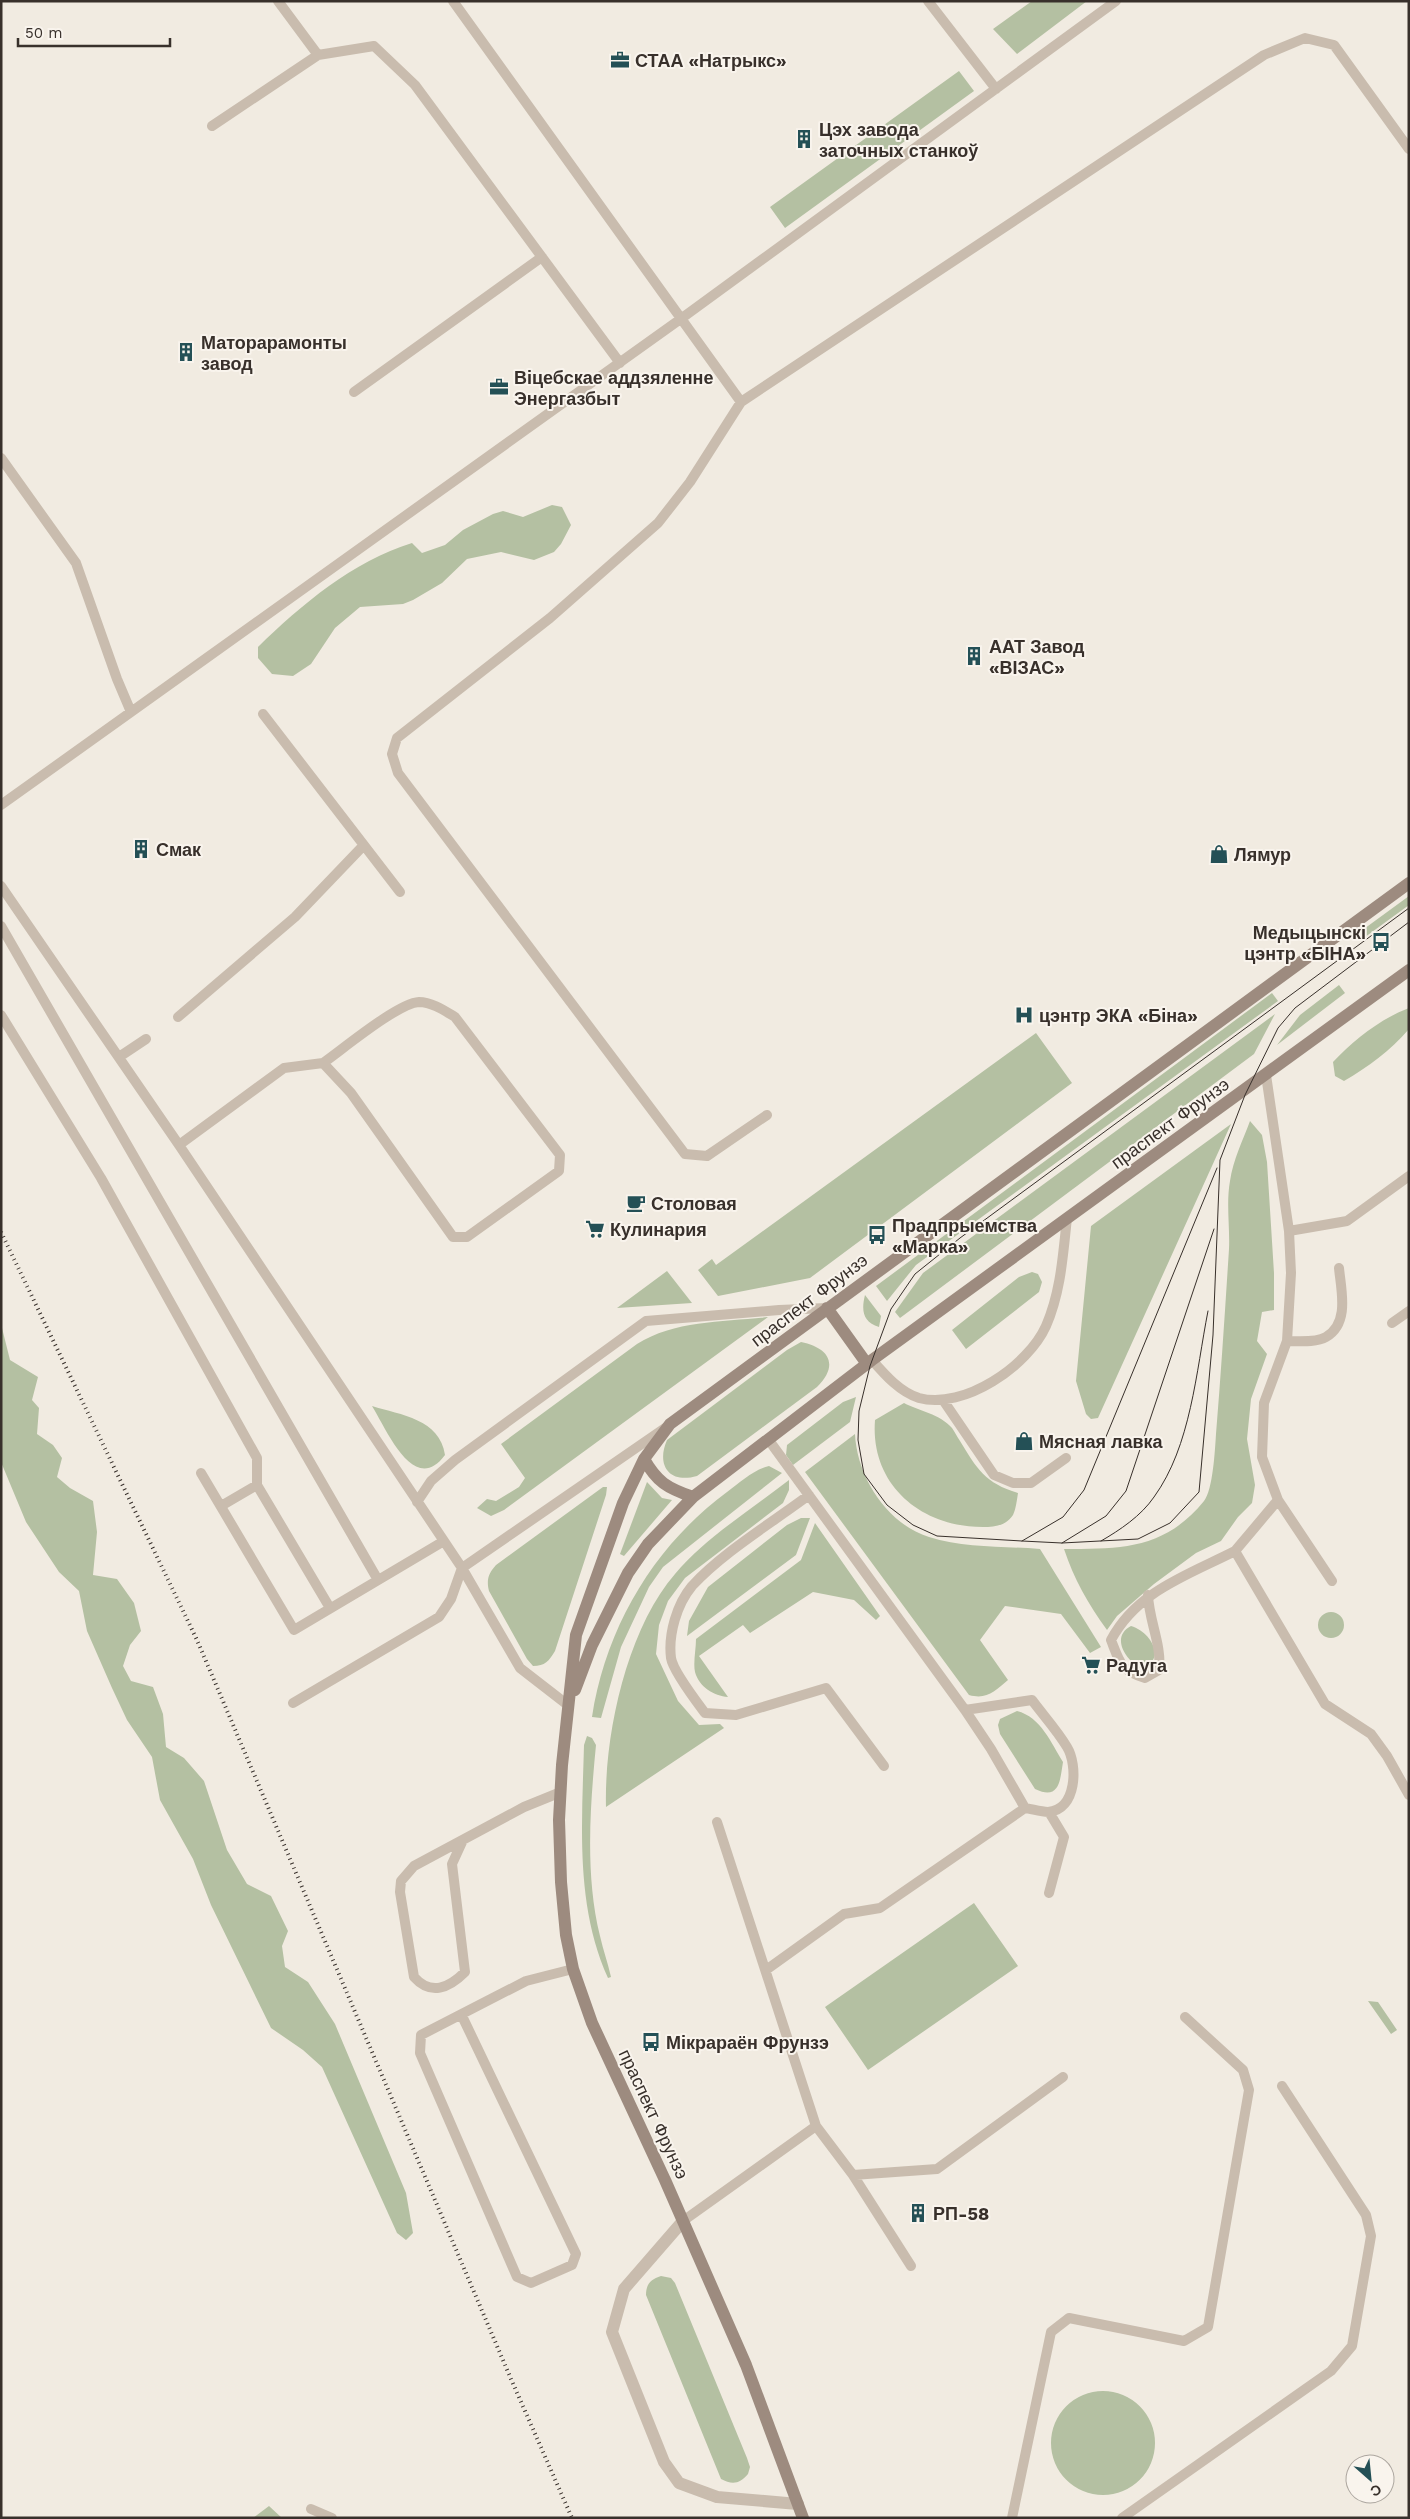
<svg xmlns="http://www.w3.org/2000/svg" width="1410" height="2519" font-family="'Work Sans',sans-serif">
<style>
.green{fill:#b4c0a2}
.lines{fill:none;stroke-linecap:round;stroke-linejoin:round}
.lane{stroke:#c9bcae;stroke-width:10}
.street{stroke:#c9bcae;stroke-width:12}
.secondary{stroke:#9d8b7f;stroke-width:12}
.tram{stroke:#38302b;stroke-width:1}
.rail{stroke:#38302b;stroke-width:4;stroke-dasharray:1 4;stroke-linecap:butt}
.labels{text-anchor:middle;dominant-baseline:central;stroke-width:4;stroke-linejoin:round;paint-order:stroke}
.poi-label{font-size:18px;font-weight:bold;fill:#38302b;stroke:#f9f4ed;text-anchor:start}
.street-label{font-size:18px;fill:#38302b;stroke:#f9f4ed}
</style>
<rect width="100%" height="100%" fill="#f1ebe1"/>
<!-- green -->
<path class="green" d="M1032 1H1087L1017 54 993 29Z
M959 71 974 91 785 228 770 207Z
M552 505 562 507 571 525 561 544 554 552 534 560 501 552 467 559 442 583 413 600 403 604 360 607 335 628 311 664 293 676 272 674 258 658V647C301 605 353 561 412 543L422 553 445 545 463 530 493 514 503 511 523 517Z
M1409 896V905L1361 940 1357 934Z
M1339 985 1345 993 1277 1045 1300 1015Z
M1272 993 1278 1001 916 1265 887 1301 876 1286Z
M1409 1008V1029C1390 1051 1368 1067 1344 1081L1335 1076 1333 1062C1354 1040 1380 1019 1409 1008Z
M1275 1014 1254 1054 900 1318 895 1312 923 1273Z
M1036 1033 1072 1083 810 1278 718 1296 698 1270 712 1259 716 1265Z
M1250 1121 1262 1135 1267 1162 1274 1273V1310L1262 1312 1257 1341 1267 1354 1251 1399 1247 1439 1255 1485 1252 1503 1238 1517 1221 1541 1196 1553 1154 1584 1117 1616 1107 1630C1088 1604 1074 1579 1064 1549 1122 1549 1165 1549 1204 1501 1213 1490 1215 1449 1216 1434 1221 1373 1225 1311 1229 1249 1230 1227 1226 1203 1230 1181 1233 1160 1243 1140 1250 1121Z
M1231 1124 1098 1418 1091 1419 1086 1414 1076 1381 1091 1226Z
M667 1271 692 1303 617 1308Z
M1032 1272 1038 1274 1042 1282 1039 1292 966 1349 952 1330 1019 1277Z
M865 1295 881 1316 879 1327C863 1322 861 1311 865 1295Z
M768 1317 504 1510 491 1516 477 1508 487 1499 496 1501 519 1487 525 1478 501 1444 637 1344C675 1320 724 1322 768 1317Z
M1 1324 10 1360 38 1377 32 1400 39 1408 37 1434 53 1445 62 1458 57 1477 70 1488 93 1501 97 1532 93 1575 117 1579 134 1603 141 1631 130 1645 123 1666 131 1681 153 1687 163 1714 166 1747 184 1758 204 1781 227 1850 247 1884 271 1896 288 1931 282 1946 285 1967 308 1982 335 2024 406 2193 413 2233 406 2240 397 2233 322 2067 303 2050 271 2028 211 1905 193 1859 160 1800 152 1757 127 1720 112 1688 87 1631 79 1591 59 1572 26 1522 1 1462Z
M801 1342C830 1348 839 1365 817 1387L697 1476C669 1484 656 1465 667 1440L787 1350Z
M856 1397 850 1422 793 1465 786 1455 787 1445 843 1402Z
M904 1403C919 1411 940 1414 952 1428 955 1432 957 1437 960 1441 977 1469 985 1483 1018 1493 1017 1499 1016 1509 1013 1515 1006 1526 994 1527 983 1527 920 1527 870 1484 875 1420Z
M372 1406C401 1415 440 1419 445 1455 414 1497 387 1430 372 1406Z
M855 1434C857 1477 887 1524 929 1537 964 1548 1003 1546 1040 1549L1101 1647 1090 1653 1061 1614 1005 1606 980 1640 1008 1680C995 1691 987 1700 969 1695L805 1472Z
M769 1466 782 1473 663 1567 649 1587 621 1647 601 1718 592 1717C606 1627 654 1546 727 1492 741 1482 753 1470 769 1466Z
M789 1480V1490L783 1503 685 1578 668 1601 659 1625 656 1654 678 1701 699 1725 720 1724 724 1728 606 1807C604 1735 627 1629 675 1574 705 1538 752 1509 789 1480Z
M647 1482 662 1498 672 1500 624 1556 620 1554Z
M603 1487H607L606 1495 555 1651C549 1661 545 1666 533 1666L527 1659 489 1591C486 1579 489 1573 496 1565Z
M801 1518H810L796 1555 687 1636 689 1621 708 1587 787 1525Z
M815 1523 880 1616 876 1620 854 1600 813 1592 750 1633 743 1625 699 1656 728 1697C714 1696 699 1687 695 1672 693 1663 696 1649 696 1639L801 1560Z
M1318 1625a13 13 0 1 1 26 0a13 13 0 1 1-26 0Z
M1131 1626C1151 1632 1167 1659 1142 1669 1126 1661 1110 1637 1131 1626Z
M1017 1711C1041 1717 1051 1743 1063 1762 1060 1780 1060 1801 1035 1789L1000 1734 998 1725 1000 1719Z
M587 1736 592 1738 596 1745C590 1807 585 1875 600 1936 603 1950 608 1963 611 1977L608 1978C575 1905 582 1824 584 1745Z
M974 1903 1018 1966 868 2070 825 2007Z
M1368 2001 1378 2002 1397 2030 1391 2034Z
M661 2276 671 2278 675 2283 747 2458 750 2467 748 2474C740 2484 732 2485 721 2479L646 2295C646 2284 651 2279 661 2276Z
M1051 2443a52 52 0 1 1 104 0a52 52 0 1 1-104 0Z
M269 2506 282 2518H253Z"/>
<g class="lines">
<!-- lane -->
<path class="lane" d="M278 1 318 55
M453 1 741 402 690 482 658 523 550 618 397 738 392 754 398 773 685 1154 707 1156 767 1115
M928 1 996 89
M212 126 318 55 374 46 415 85 620 363
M354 392 542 257
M741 402 1264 55 1305 38 1334 45 1409 149
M1 458 76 563 117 679 131 712
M263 714 400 892
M1 805 682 318 1116 1
M1 886 179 1145 462 1568 520 1668 569 1706
M1 926 378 1580
M1 1015 101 1178 257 1458V1485L330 1608
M178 1017 295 917 363 846
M119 1057 146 1039
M1266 1075 1289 1231 1291 1273 1287 1341 1264 1403 1262 1457 1278 1500 1235 1551 1325 1704 1371 1734 1387 1756 1409 1795
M179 1145 284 1068 323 1063 351 1093 453 1237H467L559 1171 560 1155 455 1017C445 1011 432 1002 419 1002 398 1003 343 1049 323 1063
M1289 1231 1347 1221 1409 1176
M1392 1323 1409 1311
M1287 1341C1298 1341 1316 1343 1326 1337 1350 1323 1341 1290 1339 1268
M872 1360C885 1375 900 1392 919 1398 964 1410 1028 1366 1046 1326 1061 1292 1063 1254 1067 1218
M943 1400 994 1475 1013 1483H1031L1066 1458
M768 1439 965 1710 991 1749 1025 1808
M201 1473 294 1630 444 1541
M809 1495C773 1522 722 1553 692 1586 677 1604 668 1634 671 1658 673 1671 696 1701 705 1713L736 1715 826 1688 884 1766
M1278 1500 1332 1581
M417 1502 431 1481 455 1460 646 1321 779 1310 827 1308
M221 1506 257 1485
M1148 1595C1149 1621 1162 1645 1159 1670L1145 1678C1120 1670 1120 1663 1111 1640 1137 1591 1188 1575 1235 1551
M293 1703 439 1617 451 1599 462 1568 665 1428
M717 1822 816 2126 853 2175 911 2266
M463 1840 452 1864 465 1972C449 1988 431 1996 414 1977L400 1892 401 1881 414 1866 524 1807 561 1792
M1049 1893 1064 1837 1049 1812
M766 1970 844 1914 880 1908 1025 1808C1032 1809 1041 1812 1048 1812 1077 1810 1078 1765 1067 1747 1057 1730 1043 1715 1032 1700L965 1710
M462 2016 576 2254 572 2265 531 2283 517 2277 420 2053 421 2035 526 1981 573 1969
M853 2175 937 2169 1063 2077
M683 2221 816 2126
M311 2509 332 2518
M1012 2518 1051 2332 1069 2318 1184 2341 1208 2327 1249 2090 1243 2070 1185 2017
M1122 2518 1331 2371 1352 2346 1371 2236 1366 2215 1282 2086"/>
<!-- street -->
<path class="street" d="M683 2221 624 2289 612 2332 664 2462 679 2483 717 2497 798 2504"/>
<!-- secondary -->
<path class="secondary" d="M827 1308 867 1364
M644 1459C657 1482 667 1488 693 1497
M575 1690 592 1645 628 1573 648 1544 693 1497 872 1360 1409 970
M803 2518 746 2365 665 2180 592 2023 573 1969 566 1935 561 1882 559 1820 562 1765 576 1635 623 1503 644 1459 670 1424 1409 883"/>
<!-- tram -->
<path class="tram" d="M1409 908 960 1238 915 1274 891 1309 870 1366 859 1411 858 1440 864 1474 887 1505 913 1525 937 1536 1022 1541 1062 1543 1138 1539 1170 1523 1199 1492 1213 1335 1220 1160 1245 1095 1278 1028 1295 1008 1409 922
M1022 1541 1063 1517 1084 1490 1217 1168
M1101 1541C1120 1530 1141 1516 1154 1497 1191 1446 1196 1372 1208 1311
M1062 1543 1106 1516 1126 1491 1214 1229"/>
<!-- rail -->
<path class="rail" d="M1 1232 197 1640 511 2379 572 2518"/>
</g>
<!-- icons -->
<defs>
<g id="office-bare" transform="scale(1.5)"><path d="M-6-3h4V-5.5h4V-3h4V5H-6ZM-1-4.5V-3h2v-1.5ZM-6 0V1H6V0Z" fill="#245056" stroke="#f9f4ed" stroke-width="2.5" paint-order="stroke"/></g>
<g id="building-bare" transform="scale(1.5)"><path d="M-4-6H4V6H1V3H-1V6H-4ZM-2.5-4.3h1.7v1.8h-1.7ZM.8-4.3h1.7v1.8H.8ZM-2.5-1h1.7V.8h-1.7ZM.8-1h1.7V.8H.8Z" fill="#245056" stroke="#f9f4ed" stroke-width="2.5" paint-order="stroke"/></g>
<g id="shop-bare" transform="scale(1.5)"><path d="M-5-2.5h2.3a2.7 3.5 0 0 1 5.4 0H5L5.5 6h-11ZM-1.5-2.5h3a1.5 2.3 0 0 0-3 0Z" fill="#245056" stroke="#f9f4ed" stroke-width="2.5" paint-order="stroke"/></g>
<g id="bus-bare" transform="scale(1.5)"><path d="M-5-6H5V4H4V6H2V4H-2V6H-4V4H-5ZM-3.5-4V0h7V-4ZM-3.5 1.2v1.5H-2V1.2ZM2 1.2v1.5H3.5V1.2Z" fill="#245056" stroke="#f9f4ed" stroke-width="2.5" paint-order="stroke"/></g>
<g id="hospital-bare" transform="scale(1.5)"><path d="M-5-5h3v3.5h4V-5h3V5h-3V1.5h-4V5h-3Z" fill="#245056" stroke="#f9f4ed" stroke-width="2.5" paint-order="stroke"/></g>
<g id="cafe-bare" transform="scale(1.5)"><path d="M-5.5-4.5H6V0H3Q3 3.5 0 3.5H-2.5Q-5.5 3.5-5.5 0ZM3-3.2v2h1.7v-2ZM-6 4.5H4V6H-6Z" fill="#245056" stroke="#f9f4ed" stroke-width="2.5" paint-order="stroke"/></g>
<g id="supermarket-bare" transform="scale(1.5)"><path d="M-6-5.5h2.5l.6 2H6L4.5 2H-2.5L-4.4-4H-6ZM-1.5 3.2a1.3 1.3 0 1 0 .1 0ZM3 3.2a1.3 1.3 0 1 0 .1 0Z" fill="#245056" stroke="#f9f4ed" stroke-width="2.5" paint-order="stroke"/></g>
</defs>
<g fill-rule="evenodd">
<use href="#office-bare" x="620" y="60"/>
<use href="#building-bare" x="804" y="139"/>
<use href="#building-bare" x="186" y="352"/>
<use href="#office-bare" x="499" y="387"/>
<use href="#building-bare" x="974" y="656"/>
<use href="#building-bare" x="141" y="849"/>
<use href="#shop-bare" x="1219" y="854"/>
<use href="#bus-bare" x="1381" y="942"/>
<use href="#hospital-bare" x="1024" y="1015"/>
<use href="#cafe-bare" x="636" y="1203"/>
<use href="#supermarket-bare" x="595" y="1229"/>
<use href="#bus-bare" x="877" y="1235"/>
<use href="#shop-bare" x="1024" y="1441"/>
<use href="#supermarket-bare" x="1091" y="1665"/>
<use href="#bus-bare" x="651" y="2042"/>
<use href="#building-bare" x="918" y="2213"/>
</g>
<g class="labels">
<!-- poi labels -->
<g class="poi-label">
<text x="635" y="60">СТАА «Натрыкс»</text>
<text x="819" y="129">Цэх завода<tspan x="819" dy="21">заточных станкоў</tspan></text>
<text x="201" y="342">Маторарамонты<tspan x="201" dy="21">завод</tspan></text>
<text x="514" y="377">Віцебскае аддзяленне<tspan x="514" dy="21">Энергазбыт</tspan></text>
<text x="989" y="646">ААТ Завод<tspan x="989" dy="21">«ВІЗАС»</tspan></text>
<text x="156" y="849">Смак</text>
<text x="1234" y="854">Лямур</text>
<text x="1366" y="932" text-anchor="end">Медыцынскі<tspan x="1366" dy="21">цэнтр «БІНА»</tspan></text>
<text x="1039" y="1015">цэнтр ЭКА «Біна»</text>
<text x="651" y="1203">Столовая</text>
<text x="892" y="1225">Прадпрыемства<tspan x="892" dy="21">«Марка»</tspan></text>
<text x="610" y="1229">Кулинария</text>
<text x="1039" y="1441">Мясная лавка</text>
<text x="1106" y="1665">Радуга</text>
<text x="666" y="2042">Мікрараён Фрунзэ</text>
<text x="933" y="2213">РП-58</text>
</g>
<!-- street labels -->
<g class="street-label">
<text transform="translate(1170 1123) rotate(-36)">праспект Фрунзэ</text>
<text transform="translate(809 1300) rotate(-37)">праспект Фрунзэ</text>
<text transform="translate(654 2114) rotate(65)">праспект Фрунзэ</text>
</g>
</g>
<!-- border -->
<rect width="1410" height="2519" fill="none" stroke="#38302b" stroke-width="5"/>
<!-- north arrow -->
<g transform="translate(1370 2479) rotate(153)"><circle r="24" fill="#f9f4ed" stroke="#aca69f"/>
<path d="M0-4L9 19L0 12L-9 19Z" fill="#245056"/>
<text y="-8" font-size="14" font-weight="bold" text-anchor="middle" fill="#38302b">С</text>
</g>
<!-- scale -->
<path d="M18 38v8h152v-8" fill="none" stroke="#38302b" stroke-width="2.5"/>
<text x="25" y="38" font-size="15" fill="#38302b" stroke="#f9f4ed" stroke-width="4" paint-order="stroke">50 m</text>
</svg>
